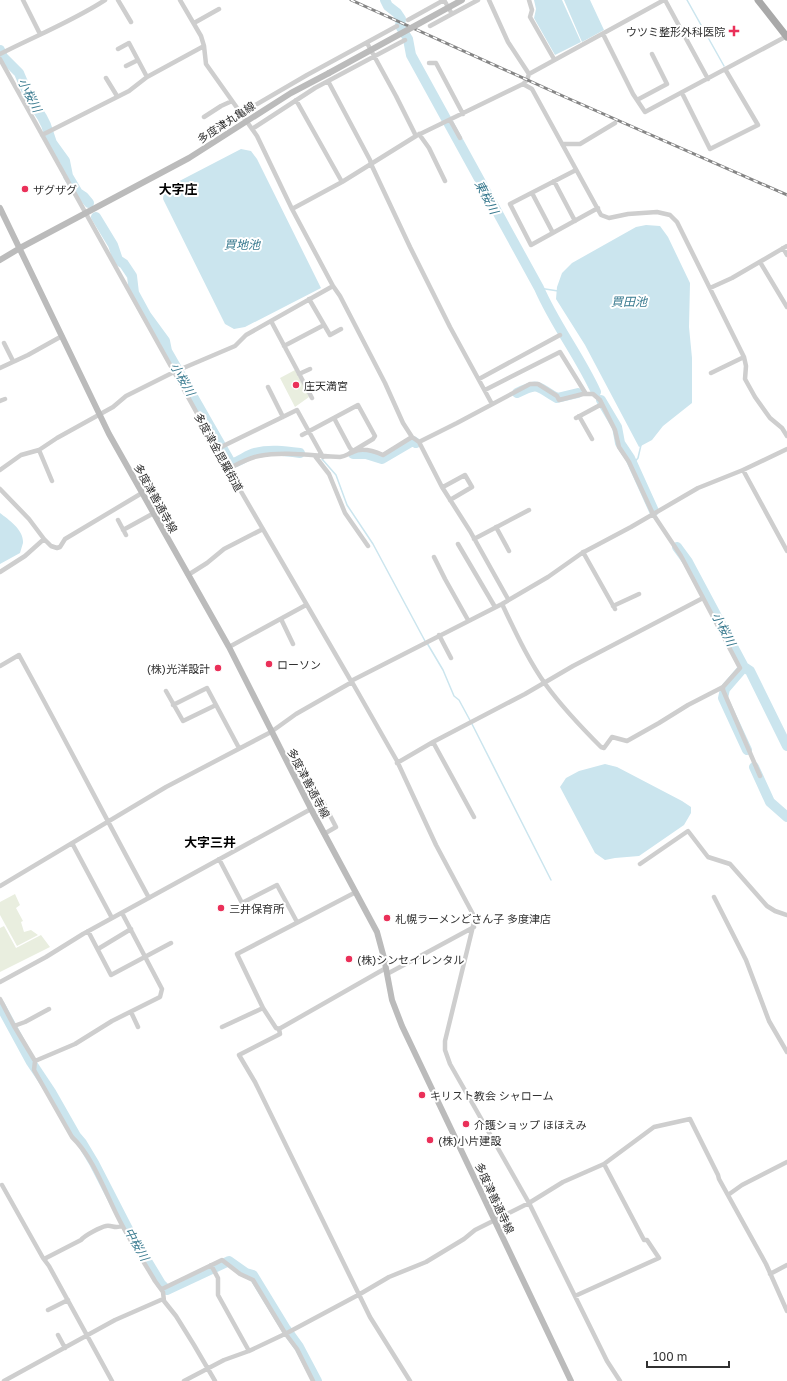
<svg xmlns="http://www.w3.org/2000/svg" width="787" height="1381" font-family="'Golos Text','Noto Sans JP',sans-serif">
<style>
.green{fill:#e9eedf}
.water{fill:#cbe5ee}
.lines{fill:none;stroke-linecap:round;stroke-linejoin:round}
.stream{stroke:#cbe5ee;stroke-width:1.5}
.river{stroke:#cbe5ee;stroke-width:10}
.street{stroke:#cecece;stroke-width:4.5}
.secondary{stroke:#bbb;stroke-width:6}
.primary{stroke:#a9a9a9;stroke-width:7}
.rail-casing{stroke:#868686;stroke-width:3}
.rail{stroke:#fff;stroke-width:1.5;stroke-dasharray:4.5;stroke-linecap:butt}
.secondary-bridge{stroke:#bbb;stroke-width:6}
.poi-dot{fill:#ea3059;stroke:#fff;stroke-width:1.5}
.labels{text-anchor:middle;dominant-baseline:central;stroke-width:4;stroke-linejoin:round;paint-order:stroke}
.poi-label{font-size:11px;fill:#313131;stroke:#fff;text-anchor:start}
.street-label{font-size:11px;fill:#313131;stroke:#fff}
.water-label{font-size:12px;font-style:italic;fill:#397a8f;stroke:#fff}
.quarter-label{font-size:13px;font-weight:bold;fill:#000;stroke:#fff}
</style>
<rect width="100%" height="100%" fill="#fff"/>
<!-- green -->
<path class="green" d="M295 370 309 397 295 407 280 378Z
M15 894 20 905 16 908 23 921 21 922 24 932 31 930 38 935 17 946 0 915V902Z
M4 926 16 948 41 935 50 947 0 972V928Z"/>
<!-- water -->
<path class="water" d="M534 0H562L581 42 555 55 534 18 536 9Z
M564 0H590L604 30 582 42Z
M241 149 251 151 257 159 321 288 245 327 234 329 225 324 163 199 164 189Z
M646 225 660 226 668 237 690 283 689 327 692 358V403L663 426 652 440 639 447 585 345 556 299 557 287 562 273 572 263 636 227Z
M0 513C9 520 24 530 23 543 22 546 21 550 20 553L0 564Z
M605 764 617 767 682 801 691 807V813L684 825 639 856 615 858 605 860 595 853 560 787 566 778 579 771Z"/>
<g class="lines">
<!-- stream -->
<path class="stream" d="M687 0 724 66
M539 288 558 291
M322 459 336 475 347 505 373 544 425 641
M633 464 638 458 641 445
M427 643 443 670 454 696 459 700 472 724 551 880"/>
<!-- river -->
<path class="river" d="M385 0 388 6 397 13 401 19 400 26 408 39 411 55 539 288C555 325 579 355 596 392
M0 50 3 57 19 73 30 99 42 117 46 125 52 143 65 161 68 176 78 193 84 197 89 203
M96 217 113 245 118 260 124 264 132 276 134 293 146 315 165 341 167 351 231 463C239 463 246 455 255 453 269 449 285 451 300 453
M517 393C541 381 536 387 557 398L578 393
M601 400 617 427 620 443 630 458 654 511
M353 454H366L382 459 411 442 413 441 416 443
M677 547 688 562 744 667 750 671 787 746
M744 667 725 689 723 698 747 750
M754 767 770 802 787 817
M0 1005 31 1062 51 1092 76 1136 82 1143 94 1163 129 1231 161 1284 167 1290 229 1261 246 1273 253 1275 286 1329 299 1347 317 1381"/>
<!-- street -->
<path class="street" d="M23 0 40 34
M118 0 131 22
M180 0 201 36 204 46 206 64 257 136 292 209 342 182 416 136 523 84 527 80 529 74 664 0
M444 0 452 14 478 0
M489 0 508 42 529 74
M529 0 532 10 530 17 554 59
M665 0 708 79
M408 20 444 0
M194 23 219 9
M430 26 452 14
M603 34 633 94 637 100
M367 43 396 96 416 136
M118 49 129 43 147 77
M0 54C35 36 73 21 105 0
M652 54 667 84 637 100 645 112 787 36
M0 59 228 469 351 681 352 682 397 761 436 845 475 918 445 1041V1050L450 1064 529 1203 607 1361 620 1381
M429 63H436L463 114
M126 66 138 60
M106 78 117 96
M328 81 370 160 371 164 410 247 450 327 492 404
M523 84 532 89 601 215 609 218 628 214 657 212 670 215 677 222 744 357 746 366 745 379 755 397 770 418 782 428 787 436
M682 93 710 149 758 125 725 69
M296 100 342 182
M240 114 307 75 397 26
M204 117 221 106 232 101
M450 120 460 138
M252 129 315 88 405 40
M419 134 429 148 445 181
M42 135 129 91 147 77 204 46
M562 144H580L615 123
M576 170 510 204 531 245 598 208
M554 181 575 221
M532 193 553 233
M292 209 333 286 340 296 385 383 403 423 412 437 419 442 442 487 470 531 508 599
M783 248 787 255
M760 262 787 307
M710 288 732 278 787 246
M309 299 330 335 341 329
M271 321 312 398
M4 343 13 361
M284 346 324 325
M0 368 28 355 62 336
M711 373 744 357
M299 374 310 369
M479 379 560 335
M268 387 283 417
M485 390 560 352 586 394
M0 401 5 399
M579 416 592 439
M576 418 602 404
M302 435 358 405 375 436 373 439 353 451 350 448 334 418
M419 442 457 423 530 384H538L557 396 559 400 583 394H593L600 400 615 430 619 447 629 462 653 514 681 556 740 668 723 687V690L760 776
M217 449 297 410 323 457
M39 450 52 481
M315 456 329 474 345 513 368 546
M228 469C238 464 248 458 259 456 285 451 314 456 340 457 347 456 347 454 353 452 362 447 374 451 383 455L412 437
M0 470 21 455 39 450 57 438 113 407 126 396 174 372 235 346 246 335 333 286
M743 470 787 551
M443 487 465 475 472 487 450 500
M0 489 29 519 44 539 51 546 57 548 60 547 65 539 142 493
M118 520 126 535
M496 527 509 551
M123 530 154 513
M474 539 529 510
M458 544 495 607
M583 552 615 609
M434 557 445 579 468 620
M0 572 25 556 44 539
M188 575 207 563 224 549 263 529
M502 604C515 631 528 660 546 685 562 707 581 727 601 747L604 748 612 737 627 741 659 723 688 705 723 687
M613 606 639 594
M281 619 293 644
M439 635 451 658
M229 647 306 605
M0 666 19 655C63 735 105 817 149 898
M351 681 502 604 548 577 582 553 631 527 698 488 743 470 787 449
M166 691 183 721 216 705
M173 705 207 688 239 748
M433 742 474 817
M397 763 433 742 525 694 573 666 703 598
M323 802 336 827 324 834
M72 843 112 918
M219 859 242 903 277 885 297 922
M640 864 688 831 708 857 730 864 767 906 775 911 787 915
M0 886 166 787 271 732 296 714 352 682
M714 897 746 960 769 1021 787 1052
M88 931 111 975 171 943
M98 949 131 929
M386 968 279 1029 280 1034 239 1055 255 1082 370 1317 410 1381
M387 974 474 927
M0 982 46 957 83 934 311 809
M0 999 14 1026 35 1061 34 1070 72 1137C95 1159 107 1198 122 1225 132 1244 144 1262 155 1281L163 1292 164 1301 176 1316 194 1345 215 1381
M131 1012 138 1027
M14 1026 25 1022 49 1009
M222 1027 263 1008
M279 1029 276 1028 263 1008 237 954 356 892
M35 1061 75 1044 112 1021 160 997 162 989 122 913
M2 1185 43 1258 49 1266 112 1381
M728 1195 742 1185 787 1162
M45 1260 46 1258 81 1240C85 1235 101 1227 106 1226 113 1225 114 1229 122 1226
M211 1265 218 1278V1295L249 1351
M770 1274 787 1265
M162 1289 222 1260 240 1274 253 1280 285 1333 297 1349 313 1381
M575 1296 659 1258 647 1240H644L604 1164
M48 1310 68 1300
M58 1335 65 1348
M4 1381 115 1320 163 1299
M184 1381 224 1360 249 1351 287 1333 360 1294 389 1277 426 1262 464 1239 475 1230 529 1203 563 1182 604 1164 654 1127 690 1119 718 1175 719 1179 766 1264 787 1311"/>
<!-- secondary -->
<path class="secondary" d="M0 208 109 434 229 647 311 809 377 932 384 958 392 1000 402 1026 571 1381
M0 260 20 248 189 158 291 93 329 73"/>
<!-- primary -->
<path class="primary" d="M758 0 787 37"/>
<!-- rail casing -->
<g class="rail-casing">
<path id="rail" d="M351 0 565 97 787 195"/>
</g>
<!-- rail -->
<use href="#rail" class="rail"/>
<!-- secondary-bridge -->
<path class="secondary-bridge" d="M329 73 462 0"/>
</g>
<!-- markers -->
<g class="poi-dot">
<path d="M732 25h4v4h4v4h-4v4h-4v-4h-4v-4h4z"/>
<circle cx="25" cy="189" r="4"/>
<circle cx="296" cy="385" r="4"/>
<circle cx="269" cy="664" r="4"/>
<circle cx="218" cy="668" r="4"/>
<circle cx="221" cy="908" r="4"/>
<circle cx="387" cy="918" r="4"/>
<circle cx="349" cy="959" r="4"/>
<circle cx="422" cy="1095" r="4"/>
<circle cx="466" cy="1124" r="4"/>
<circle cx="430" cy="1140" r="4"/>
</g>
<g class="labels">
<!-- poi labels -->
<g class="poi-label">
<text x="725" y="31" text-anchor="end">ウツミ整形外科医院</text>
<text x="33" y="189">ザグザグ</text>
<text x="304" y="385">庄天満宮</text>
<text x="277" y="664">ローソン</text>
<text x="210" y="668" text-anchor="end">(株)光洋設計</text>
<text x="229" y="908">三井保育所</text>
<text x="395" y="918">札幌ラーメンどさん子 多度津店</text>
<text x="357" y="959">(株)シンセイレンタル</text>
<text x="430" y="1095">キリスト教会 シャローム</text>
<text x="474" y="1124">介護ショップ ほほえみ</text>
<text x="438" y="1140">(株)小片建設</text>
</g>
<!-- street labels -->
<g class="street-label">
<text transform="translate(226 122) rotate(-33)">多度津丸亀線</text>
<text transform="translate(219 452) rotate(61)">多度津金毘羅街道</text>
<text transform="translate(156 498) rotate(61)">多度津善通寺線</text>
<text transform="translate(309 783) rotate(62)">多度津善通寺線</text>
<text transform="translate(495 1198) rotate(65)">多度津善通寺線</text>
</g>
<!-- water labels -->
<g class="water-label">
<text transform="translate(30 95) rotate(63)">小桜川</text>
<text transform="translate(487 197) rotate(62)">東桜川</text>
<text x="242" y="244">買地池</text>
<text x="629" y="301">買田池</text>
<text transform="translate(183 379) rotate(60)">小桜川</text>
<text transform="translate(724 629) rotate(62)">小桜川</text>
<text transform="translate(137 1244) rotate(60)">中桜川</text>
</g>
<!-- quarter labels -->
<g class="quarter-label">
<text x="178" y="189">大字庄</text>
<text x="210" y="842">大字三井</text>
</g>
</g>
<!-- scale -->
<path d="M647 1361v6h82v-6" fill="none" stroke="#313131" stroke-width="2"/>
<text x="653" y="1361" font-size="12" fill="#313131" stroke="#ffffff" stroke-width="3" paint-order="stroke">100 m</text>
</svg>
